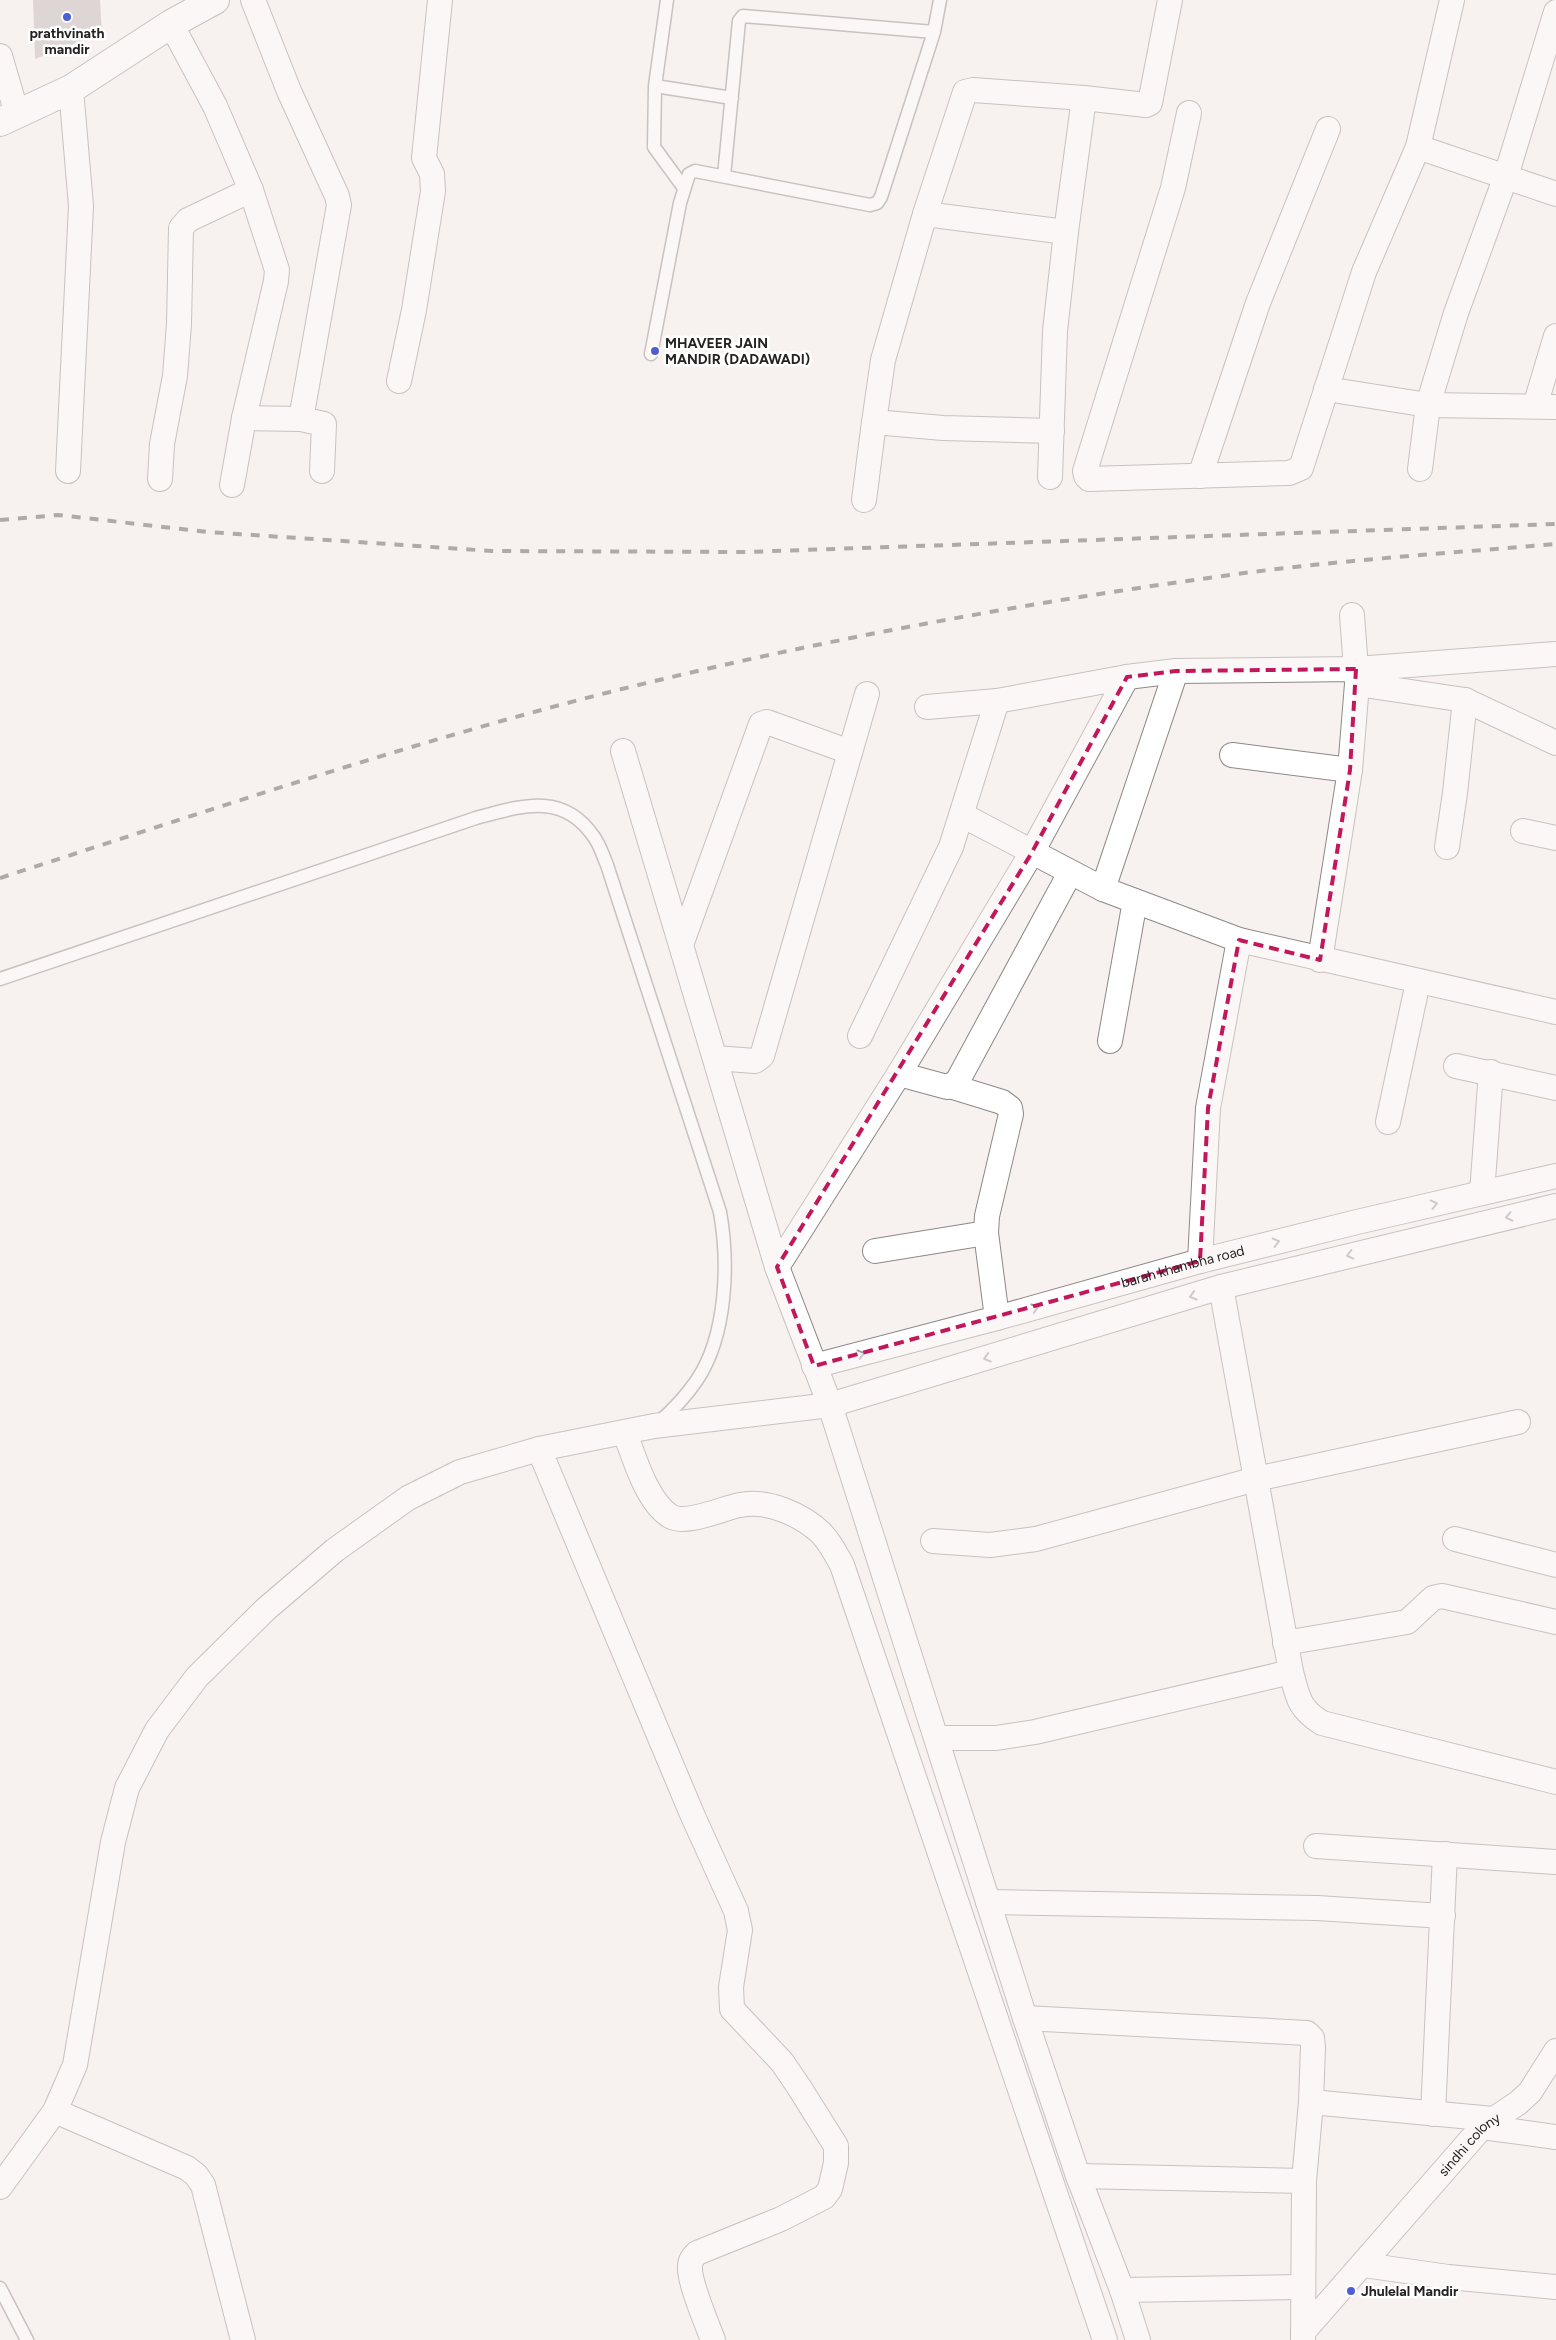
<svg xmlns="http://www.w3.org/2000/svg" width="1556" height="2340" font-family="Figtree,sans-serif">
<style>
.building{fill:#bdb7b5}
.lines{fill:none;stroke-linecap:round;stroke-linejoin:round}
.service-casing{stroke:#8e8987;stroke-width:15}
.minor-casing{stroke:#8e8987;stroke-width:26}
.primary-casing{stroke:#8e8987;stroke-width:30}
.service{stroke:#fff;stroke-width:12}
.minor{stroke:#fff;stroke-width:24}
.primary{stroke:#fff;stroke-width:28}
.rail{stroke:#585554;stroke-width:4;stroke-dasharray:9 9;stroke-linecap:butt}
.oneway{stroke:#9d9c9c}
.marked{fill:none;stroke:#c2185b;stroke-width:4;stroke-dasharray:10 6;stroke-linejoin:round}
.poi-dot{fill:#4d5fd4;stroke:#fff;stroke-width:2}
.labels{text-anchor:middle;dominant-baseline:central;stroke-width:5;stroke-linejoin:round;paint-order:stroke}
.poi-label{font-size:14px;font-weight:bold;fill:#252322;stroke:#fff;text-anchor:start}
.street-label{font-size:14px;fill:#252322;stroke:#fff}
</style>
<rect width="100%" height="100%" fill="#f7f1ef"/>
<!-- building -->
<path class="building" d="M33 0H100L102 33 35 59Z"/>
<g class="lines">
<!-- service casing -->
<g class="service-casing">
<path id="service" d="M667 0 655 86 732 98
M655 86 654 147 684 188
M724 176 739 21 743 16 934 32
M651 354 680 203 689 174 695 171 870 205 877 203 881 197 934 32 940 0
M0 979 476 818C521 806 563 791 594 837 600 845 603 856 607 865L720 1212C729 1263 727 1335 697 1380 686 1396 672 1411 658 1423
M0 2288 27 2340"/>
</g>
<!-- minor casing -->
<g class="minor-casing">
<g id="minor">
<path d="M253 0 289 91 337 196 339 205 301 419"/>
<path d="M171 24 215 106 251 190"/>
<path d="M0 56 17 114"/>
<path d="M1189 113 1173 188 1085 471 1086 476 1089 479 1289 473 1301 468 1364 272 1418 147 1452 0"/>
<path d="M1418 147 1556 194"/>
<path d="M925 214 883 360 874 422 943 428 1052 431"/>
<path d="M1066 232 925 214 965 92 973 90 1084 98"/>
<path d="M399 381 414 310 433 191 432 174 424 158 440 0"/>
<path d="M1326 389 1428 405 1556 407"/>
<path d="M1535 406 1556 336"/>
<path d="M244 418 301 419 324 424 322 471"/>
<path d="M1420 469 1428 405 1456 313 1506 176 1556 12"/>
<path d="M68 471 81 206 71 89"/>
<path d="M1200 476 1258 303 1328 129"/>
<path d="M1050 477 1055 331 1066 232 1084 98 1146 105 1150 103 1170 0"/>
<path d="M160 479 162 444 175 376 179 324 181 228 188 220 251 190 277 270 276 281 244 418 232 485"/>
<path d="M864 500 874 422"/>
<path d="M1352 615 1356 669 1556 654"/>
<path d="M1176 671 1103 889 1239 940 1556 1012"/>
<path d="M1127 677 1176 671 1356 669 1357 684 1350 770 1320 960"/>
<path d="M1357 684 1465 700 1556 743"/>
<path d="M927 707 997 701"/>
<path d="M623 751 777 1267 830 1405 1025 2018 1078 2176 1122 2290 1138 2340"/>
<path d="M1232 755 1350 770"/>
<path d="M962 815 1103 889"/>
<path d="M1523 831 1556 838"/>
<path d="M1447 847 1455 793 1465 700"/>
<path d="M681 945 761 724 767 722 850 752"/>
<path d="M1110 1041 1135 901"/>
<path d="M715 1058 755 1061 762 1056 867 694"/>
<path d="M1456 1066 1556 1088"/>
<path d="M899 1074 947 1087 957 1082 1070 873"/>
<path d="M950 1086 1002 1102 1010 1108 1011 1114 987 1216 986 1233 997 1318"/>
<path d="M1388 1122 1418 982"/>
<path d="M1482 1193 1491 1072"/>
<path d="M875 1251 986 1233"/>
<path d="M1200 1261 1208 1108 1239 940"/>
<path d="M777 1267 899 1074 1031 854 1127 677 997 701 951 847 860 1036"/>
<path d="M1221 1287 1291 1672C1298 1697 1298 1708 1322 1723L1556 1782"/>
<path id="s1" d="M814 1366 997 1318 1200 1261 1357 1222 1556 1176"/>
<path d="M625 1433C634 1457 647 1502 670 1516 685 1526 723 1508 740 1505 767 1499 802 1515 821 1533 830 1542 836 1554 842 1565L1105 2340"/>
<path d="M539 1449 692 1814 736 1911 740 1930 731 1987 732 2009 782 2062 799 2087 836 2146V2163L830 2189 824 2197 781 2219 697 2253C693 2257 690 2260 690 2267 689 2282 707 2324 713 2340"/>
<path d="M1455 1539 1556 1565"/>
<path d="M933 1541 990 1545 1036 1539 1256 1479 1518 1422"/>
<path d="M1285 1643 1407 1622 1433 1598 1442 1596 1556 1622"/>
<path d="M937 1738H996L1035 1732 1291 1672"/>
<path d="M1316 1846 1556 1862"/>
<path d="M988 1902 1317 1908 1443 1916"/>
<path d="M1025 2018 1307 2033 1312 2038 1313 2047 1311 2102"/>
<path d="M55 2111 187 2168 196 2175 203 2185 243 2340"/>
<path d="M1433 2114 1445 1854"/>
<path d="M1482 2127 1556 2137"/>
<path d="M1078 2176 1304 2181"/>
<path d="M0 2187 55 2111 75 2065 113 1842 127 1788 157 1730 197 1677 266 1609 335 1550 408 1498 460 1472 539 1449 654 1426 830 1405 1221 1287 1556 1206"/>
<path d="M1364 2265 1448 2277 1556 2287"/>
<path d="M1122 2290 1302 2287"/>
<path id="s2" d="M1303 2332 1482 2127 1518 2103 1530 2092 1556 2051"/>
<path d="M1303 2340 1304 2181 1311 2102 1493 2119"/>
</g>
</g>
<!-- primary casing -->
<g class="primary-casing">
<path id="primary" d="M0 122 71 89 171 24 215 0"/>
</g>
<!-- service -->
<use href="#service" class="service"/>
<!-- minor -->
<use href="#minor" class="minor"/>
<!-- primary -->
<use href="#primary" class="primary"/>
<!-- rail -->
<path class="rail" d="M0 520 58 515 208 532 492 551 746 552 1556 524
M0 878C198 814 396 747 598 695 808 642 1022 603 1237 574 1342 560 1450 553 1556 544"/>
</g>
<!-- one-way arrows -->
<defs><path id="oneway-chevron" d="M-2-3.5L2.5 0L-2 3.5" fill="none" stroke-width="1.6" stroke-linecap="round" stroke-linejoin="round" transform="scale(1.25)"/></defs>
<g class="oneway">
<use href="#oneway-chevron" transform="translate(1434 1204) rotate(-13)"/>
<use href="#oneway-chevron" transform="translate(1509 1217) rotate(167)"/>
<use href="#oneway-chevron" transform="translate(1276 1242) rotate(-14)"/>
<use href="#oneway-chevron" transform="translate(1350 1255) rotate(166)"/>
<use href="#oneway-chevron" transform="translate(1193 1296) rotate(163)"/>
<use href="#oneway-chevron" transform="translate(1035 1308) rotate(-16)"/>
<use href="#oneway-chevron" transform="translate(861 1354) rotate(-15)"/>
<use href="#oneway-chevron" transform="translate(987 1358) rotate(163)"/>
</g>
<!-- marked area -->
<path d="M0 0H1556V2340H0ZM1356 669 1350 770 1320 960 1239 940 1208 1108 1200 1261 814 1366 777 1267 1031 854 1127 677 1176 671Z" fill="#f7f1ef" fill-opacity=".55" fill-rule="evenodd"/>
<path class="marked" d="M1356 669 1350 770 1320 960 1239 940 1208 1108 1200 1261 814 1366 777 1267 1031 854 1127 677 1176 671Z"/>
<!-- markers -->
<g class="poi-dot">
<circle cx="67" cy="17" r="5"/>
<circle cx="655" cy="351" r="5"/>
<circle cx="1351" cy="2291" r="5"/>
</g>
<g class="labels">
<!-- poi labels -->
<g class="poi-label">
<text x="67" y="33" text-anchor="middle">prathvinath<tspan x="67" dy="16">mandir</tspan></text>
<text x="665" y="343">MHAVEER JAIN<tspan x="665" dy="16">MANDIR (DADAWADI)</tspan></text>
<text x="1361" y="2291">Jhulelal Mandir</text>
</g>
<!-- street labels -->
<g class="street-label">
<text stroke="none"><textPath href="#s1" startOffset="382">barah khambha road</textPath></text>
<text stroke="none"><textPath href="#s2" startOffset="251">sindhi colony</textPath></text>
</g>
</g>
</svg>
